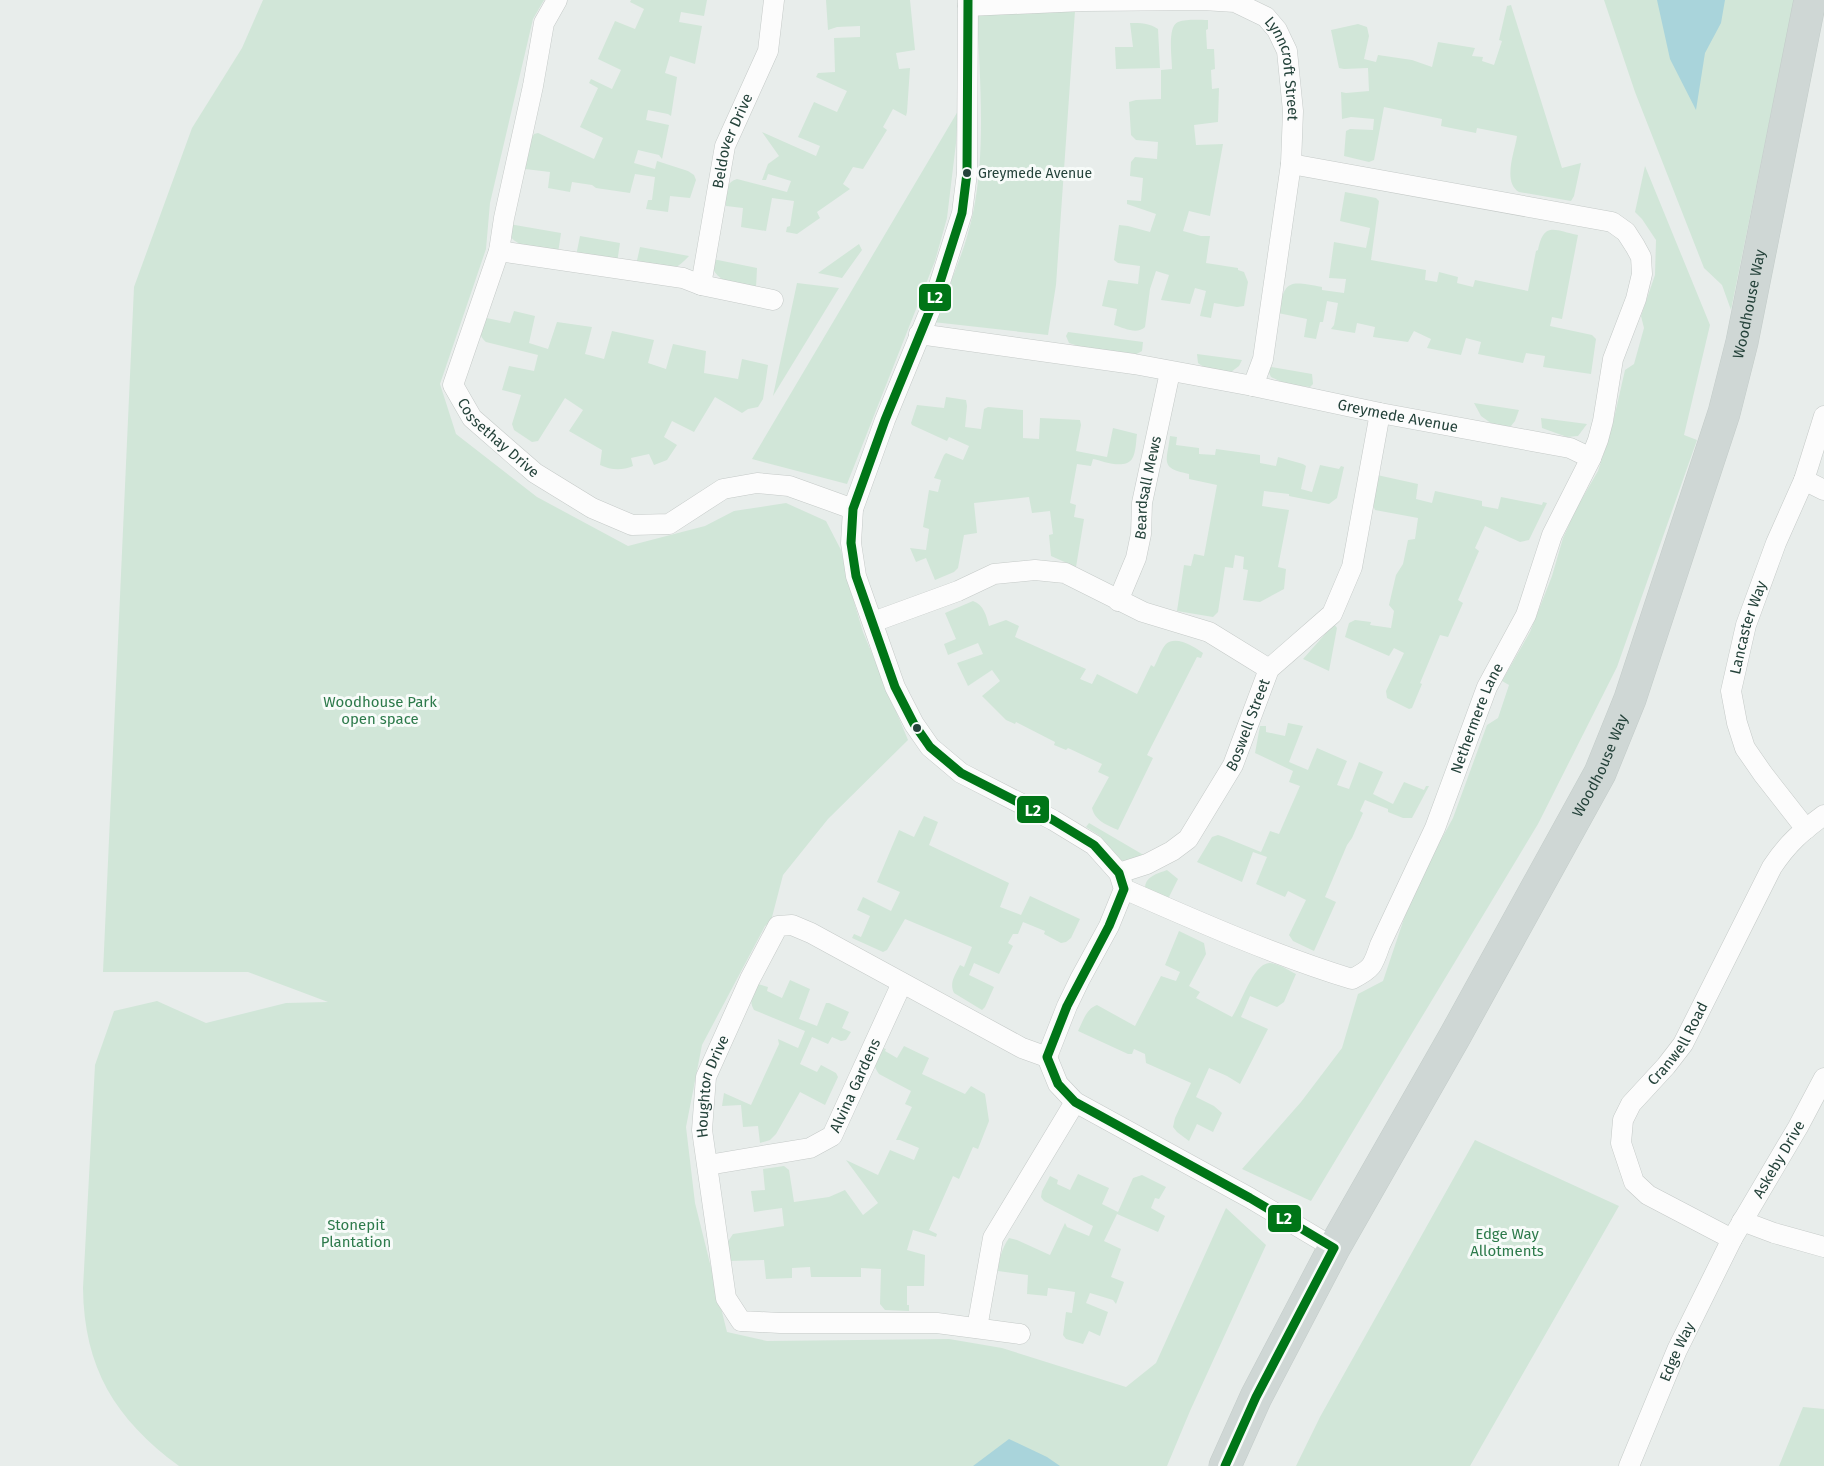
<svg xmlns="http://www.w3.org/2000/svg" width="1824" height="1466" font-family="'Fira Sans',sans-serif">
<style>
.green{fill:#d1e6d8}
.water{fill:#a9d4db}
.lines{fill:none;stroke-linecap:round;stroke-linejoin:round}
.minor-casing{stroke:#c5cac8;stroke-width:21}
.primary-casing{stroke:#c3ccc9;stroke-width:33}
.minor{stroke:#fcfcfc;stroke-width:20}
.primary{stroke:#cfd7d5;stroke-width:32}
.bus-1-casing{stroke:#f7fbf9;stroke-width:14}
.bus-1{stroke:#007517;stroke-width:9}
.bus-dot{fill:#24423a;stroke:#f7fbf9;stroke-width:2}
.labels{text-anchor:middle;dominant-baseline:central;stroke-width:6;stroke-linejoin:round;paint-order:stroke}
.bus-label{font-size:14px;fill:#24423a;stroke:#f7fbf9;text-anchor:start}
.street-label{font-size:15px;fill:#24423a;stroke:#f7fbf9}
.park-label{font-size:15px;fill:#2d7a4b;stroke:#f7fbf9}
.line-badge{stroke:#f7fbf9;stroke-width:2}
.badge-label{font-size:16px;text-anchor:middle;font-weight:bold;fill:#fff}
</style>
<rect width="100%" height="100%" fill="#e8edeb"/>
<!-- green -->
<path class="green" d="M263 0H544L533 19 490 203 486 249 440 384 456 434 537 497 628 546 705 526 734 511 786 503 826 521 841 550 848 582 863 632 908 740 828 819 783 875 771 921 765 926 702 1045 686 1127 695 1203 727 1332 767 1341 949 1339 1002 1348 1126 1387 1156 1363 1226 1208 1266 1245 1190 1411 1167 1466H179C115 1419 84 1368 83 1288L95 1065 114 1011 157 1001 206 1023 286 1003 328 1002 248 972H103L134 287 192 128 242 48Z
M631 0H707L704 16 681 12 679 22 702 26 695 64 670 56 665 73 677 77 671 116 668 114 648 110 646 120 669 125 662 159 659 155 638 150 634 163 655 169 657 161 688 171 694 175 696 180 690 198 670 196 668 212 646 209 648 200H652L655 177 635 174 630 193 596 188 592 185 572 182 570 192 548 188 550 172 525 169 531 139 534 134 538 133 594 159 603 138 580 127 598 88 589 83 591 79 612 89 621 70 598 59 615 21 635 29 644 9 630 2Z
M826 0H910L915 50 896 53 899 69 910 68 907 112 906 116 893 109 883 127 887 130 863 169 853 167 843 184 850 189 817 212 820 218 797 234 786 232 787 227 790 226 794 201 772 198 766 231 741 227 743 208 726 206C726 194 724 183 737 179L787 192 791 181 768 174 766 180H762L768 164 779 156 762 132 816 156 820 146 798 137 814 102 837 112 847 91 816 77 818 73 835 72 834 38 860 37V26L837 27 828 30Z
M1604 0H1794L1731 310 1722 285 1704 268 1635 92Z
M1511 5 1562 168 1581 163 1574 196 1571 201 1519 192C1502 182 1515 151 1517 136L1477 128 1476 133 1441 126 1442 119 1384 107 1374 160 1369 162 1344 156 1346 131 1350 129 1373 130 1374 119 1351 117 1342 119 1341 92 1346 93 1369 91 1368 68 1344 69 1339 68 1331 30 1358 24 1367 27 1369 36 1364 59 1376 62 1378 55 1412 60 1432 67 1438 42 1475 48 1472 56 1483 57 1482 61 1494 65 1502 41 1499 40 1507 6Z
M1075 11 1056 285 1048 335 933 322C949 287 965 251 973 213 986 152 980 77 977 15Z
M1208 20V29L1206 30 1207 49H1214L1215 69 1211 70 1212 89 1219 88 1218 122 1194 125 1196 145 1223 144 1210 216 1189 211 1183 231 1201 236H1210L1206 263 1238 268V270L1244 272 1248 282 1244 306 1237 307 1214 303 1211 318 1200 316 1206 291 1195 288 1190 304 1161 300 1169 275 1156 271 1150 289 1145 327C1137 335 1124 328 1114 325L1117 309 1102 306 1108 280 1138 284 1140 266 1118 263 1114 260 1119 225 1128 226 1150 232 1156 214 1127 204V200L1141 201 1143 178 1130 176 1131 162 1135 157 1157 159 1158 142 1136 140 1131 135 1129 102 1136 100 1161 99V70L1172 69C1172 58 1167 26 1178 22 1186 19 1199 20 1208 20Z
M1130 23C1141 23 1149 23 1158 29L1160 68 1116 69 1115 47H1133Z
M958 111 956 143 947 218 935 261 847 484 752 459Z
M1645 166 1710 325 1684 435 1697 440 1617 667 1538 824 1311 1201 1242 1169 1301 1102 1342 1048 1358 994 1383 981 1414 889 1453 818 1487 725 1498 718 1509 685 1502 681 1530 632 1552 576 1563 538 1576 509 1598 471 1612 427 1625 370 1634 364 1644 328 1641 316 1655 275 1656 240 1642 219 1635 212Z
M1345 192 1376 198 1379 201 1371 260 1426 270 1425 280 1437 282 1439 272 1458 277 1457 283 1473 287 1475 280 1528 291 1536 251 1538 250C1544 221 1554 230 1578 235L1562 319 1552 317 1550 326 1592 335 1596 339 1591 374 1543 367 1545 356 1526 353 1523 363 1478 354 1481 342 1466 338 1461 355 1427 348 1431 339 1414 331 1408 342 1373 337 1375 327 1357 323 1355 333 1331 329 1334 325 1338 303 1327 301 1323 322H1320L1316 339 1304 337 1307 319 1278 313C1285 279 1289 281 1322 287V290L1344 293 1346 279 1329 278 1334 242 1366 248 1370 228 1340 221Z
M509 224 561 233 558 253C545 250 513 248 509 233 508 232 508 225 509 224Z
M580 236 620 243 617 263 576 256Z
M859 244 862 250 842 278 818 273Z
M640 247 689 256C668 278 662 271 636 265Z
M708 258 757 268 756 288C732 284 716 284 708 258Z
M797 283 839 288 773 396Z
M514 311 535 316 529 343 548 349 557 322 592 327 585 354 604 359 612 331 654 340 648 363 666 369 673 344 706 351 704 373 738 379 742 359 768 365 763 399 758 407 748 409 742 413 715 397 694 432 672 421 664 437 677 445 667 460 654 465 649 454 631 458 633 466C621 471 611 470 600 465L602 450 569 431 583 410 565 398 538 441 532 442 514 430 512 424 521 395 502 390 509 366 534 371 538 355 486 342C477 334 480 327 482 317L510 323Z
M1068 332 1143 342 1142 351 1135 355 1081 347 1069 343 1066 336Z
M1197 354 1242 360 1239 366 1231 372 1205 368 1198 363Z
M1266 366 1312 374 1313 384 1310 387 1286 384 1271 377Z
M946 397 966 400 967 406 965 427 981 429 984 409 988 407 1023 410V438L1039 439 1040 418 1080 420 1081 425 1076 451 1107 457 1113 428 1137 434C1136 441 1136 453 1132 459 1124 470 1103 461 1093 459L1091 466 1077 464 1070 503 1076 505 1074 517 1084 519 1076 567 1051 556 1049 535 1053 534 1050 511 1032 513 1029 497 974 503 977 533 964 535 958 568 954 572 935 580 926 558 916 562 910 548 926 550 929 529 923 527 929 490 938 492 941 480 934 478 944 455 946 453 963 460 969 446 949 437 947 441 912 425 911 423 917 405 944 408Z
M1474 403 1519 410 1515 421 1511 426H1495L1481 416Z
M1541 418 1587 424 1578 436 1567 437 1542 428Z
M1170 436 1177 437 1176 445 1199 448V454L1215 455 1216 449 1260 455V463L1276 466 1278 457 1303 464 1306 466 1301 489 1312 492 1320 465 1339 469 1341 466 1344 467 1337 498 1329 504 1289 496V494L1264 491 1262 506 1289 510 1278 567 1286 569 1284 589 1260 602 1243 600 1248 570 1243 569 1244 557 1235 555 1233 568 1225 567 1218 612 1213 617 1177 611 1184 565 1191 566 1194 554 1204 556 1217 485 1189 479V474C1159 468 1167 462 1170 436Z
M1377 475 1418 484 1416 499 1432 503 1435 491 1482 501V506L1498 509 1501 497 1542 505 1543 502 1547 503 1529 540 1520 542 1485 526 1475 548 1479 551 1458 600 1463 603 1448 637 1440 635 1420 683 1422 684 1412 708 1409 709 1387 698 1386 691 1404 653 1394 648 1389 656 1345 637 1349 623 1355 620 1371 622 1370 625 1391 628 1394 611 1389 605 1396 575 1403 564 1408 540 1415 539 1418 518 1375 510 1372 503Z
M973 601C984 605 986 615 989 626L1006 620 1019 626 1015 637 1086 669 1080 679 1092 684 1097 674 1137 694 1151 665 1154 667C1158 660 1161 649 1166 644 1176 635 1195 647 1203 653L1201 658 1197 657 1147 755 1153 758 1118 830C1107 825 1095 821 1092 808L1109 777 1098 772 1102 764 1068 748 1066 750 1054 745 1055 742 1016 722 1015 724 1006 720 982 696 1000 681 992 670 968 686 957 663 983 654 978 643 948 655 944 644 956 639 945 613Z
M1334 624 1337 628 1329 671 1303 659Z
M1288 723 1303 726 1289 762 1308 770 1317 748 1347 761 1337 785 1349 789 1359 762 1383 772 1373 794 1393 804 1404 782 1424 790 1426 786H1429L1412 818H1403L1388 812V809L1365 800 1360 811 1363 813 1352 838 1347 845 1325 897 1336 902 1314 951 1293 941 1289 935 1306 900 1288 891 1285 897 1256 884 1267 857 1253 852 1242 882 1197 862 1212 837 1218 835 1224 837 1261 852 1270 831 1279 834 1300 786 1289 782 1293 771 1255 753 1260 726H1266V732L1285 736Z
M924 816 938 822 929 845 1009 883 1000 907 1021 915 1030 896 1080 919 1071 938 1066 942 1061 943 1044 934 1045 931 1023 922 1018 934H1013L1008 943 1013 946 999 974 974 963 969 975 994 987 985 1007 982 1010 954 993C949 983 955 975 960 965L964 967 972 947 905 919 887 950 883 952 852 938 854 934 861 937 870 916 857 910 863 897 891 911 900 892 877 882 899 830 914 837Z
M1089 823 1147 857 1128 862 1120 860 1109 849 1100 836 1086 827Z
M1167 870 1178 879 1167 901 1145 889C1145 876 1157 874 1167 870Z
M1179 931 1204 943 1206 954 1189 986 1200 992 1196 998 1232 1017C1241 1004 1253 964 1269 963 1278 963 1288 970 1296 974L1284 1002 1277 1007 1250 996 1241 1017 1268 1029 1240 1084 1227 1076 1209 1068 1196 1097 1214 1106 1222 1113 1213 1132 1197 1124 1189 1141 1177 1132 1173 1127 1175 1118 1191 1083 1146 1063 1145 1054 1134 1049 1132 1054H1128L1078 1031C1083 1021 1086 1009 1097 1005L1135 1026 1161 976 1176 981 1180 972 1165 965Z
M790 980 810 989 799 1019 817 1026 826 1003H829L849 1012 842 1028 851 1032 846 1040 841 1041 832 1037 828 1044 812 1037 800 1064 817 1072 821 1065 836 1073 838 1077 825 1105 800 1092 776 1134 770 1140 760 1143 758 1126 743 1127 741 1105 722 1106 724 1093 751 1105 779 1044 778 1039 798 1048 805 1031 754 1010C748 1000 753 993 758 984L768 987 767 991 782 998Z
M904 1046 929 1058 922 1074 965 1094 971 1086 985 1094 989 1121 978 1149 973 1147 959 1179 953 1176 929 1230 937 1234 936 1237 913 1230 907 1250 925 1255 924 1286H907V1305H909V1311L885 1310 880 1304 881 1269 861 1268V1277H811L810 1267 792 1268V1278L766 1279 764 1260 729 1261 727 1243 733 1234 784 1226 782 1208 754 1212 751 1191 765 1190 763 1169 784 1166 789 1170 794 1202 829 1197 845 1190 863 1215 878 1203 846 1160 878 1175 890 1150 914 1160 919 1148 900 1140H896L912 1107 905 1104 911 1091 879 1074C871 1064 876 1057 880 1047L886 1049 885 1051 897 1058Z
M1475 1140 1619 1206 1470 1466H1296L1320 1417Z
M1078 1174 1109 1188 1102 1204 1118 1212 1133 1178 1142 1175 1166 1187 1159 1199 1155 1198 1151 1208 1165 1216 1158 1232 1117 1214 1104 1241 1121 1249 1111 1277 1124 1282 1116 1304 1113 1300 1090 1293 1086 1303 1108 1312 1100 1336 1089 1331 1083 1344 1066 1339 1063 1335 1066 1312 1072 1313 1075 1292 1048 1288 1047 1296 1027 1294 1028 1275 998 1271C999 1259 1002 1248 1009 1238L1017 1240 1050 1255 1065 1223 1067 1227 1089 1236 1093 1226 1044 1201 1041 1197 1042 1191 1050 1176 1058 1180 1057 1184 1070 1190Z
M1803 1407 1824 1409V1466H1779Z"/>
<!-- water -->
<path class="water" d="M1657 0H1725L1721 23 1705 53 1696 110 1670 59Z
M1009 1439 1047 1457 1060 1466H973Z"/>
<g class="lines">
<!-- minor casing -->
<g class="minor-casing">
<g id="minor">
<path id="s1" d="M557 0 544 23 533 86 504 218 499 251 453 385 472 418 535 473 592 508 632 525 669 524 723 489 757 483 789 486 853 509"/>
<path d="M968 0 967 173 962 213 935 298 885 420 853 509 851 543 856 576 895 687 914 724 930 747 961 773 1053 820 1094 845 1119 873 1124 889 1109 926 1080 979 1067 1006 1047 1057 1058 1084 1075 1102 1250 1198 1334 1248"/>
<path id="s2" d="M968 6 1083 1 1203 0 1235 2 1266 17 1277 30 1287 51 1293 111 1291 164 1263 359 1253 386"/>
<path d="M499 251 683 278 701 285 773 300"/>
<path id="s3" d="M701 285 725 146 768 51 774 0"/>
<path id="s4" d="M919 334 1134 364 1253 386 1380 413 1570 448 1591 458"/>
<path d="M1804 480 1824 490"/>
<path id="s5" d="M1118 601 1136 558 1141 534 1142 503 1170 372"/>
<path d="M873 622 958 591 994 574 1035 570 1065 573 1143 612 1209 632 1269 669"/>
<path id="s6" d="M1806 829 1763 774 1745 748 1737 723 1731 691 1746 625 1776 543 1804 480 1824 416"/>
<path id="s7" d="M1119 873 1147 864 1172 851 1188 839 1233 765 1269 669 1332 614 1352 567 1380 413"/>
<path id="s8" d="M1124 889C1199 922 1274 955 1352 979 1372 969 1373 966 1380 945L1435 828 1487 687 1526 615 1552 535 1591 458 1598 440 1603 421 1613 359 1636 299 1642 274 1641 257 1635 246 1626 232 1612 222 1291 164"/>
<path id="s9" d="M708 1165 810 1148 832 1136 902 983"/>
<path d="M1742 1221 1774 1233 1824 1247"/>
<path id="s10" d="M1732 1239 1648 1195 1634 1182 1621 1143 1623 1120 1631 1104 1666 1066 1683 1044 1772 867C1788 843 1801 832 1824 815"/>
<path d="M977 1328 993 1238 1075 1102"/>
<path id="s11" d="M1020 1334 937 1323H780L741 1321 726 1298 702 1130 706 1077 750 979 778 926 792 925 811 933 1022 1048 1047 1057"/>
<path id="s12" d="M1629 1466 1677 1350 1732 1239 1798 1127 1824 1078"/>
</g>
</g>
<!-- primary casing -->
<g class="primary-casing">
<g id="primary">
<path id="s13" d="M1225 1466 1256 1397 1334 1248 1455 1036 1600 773 1630 699 1724 413 1742 342 1810 0"/>
</g>
</g>
<!-- minor -->
<use href="#minor" class="minor"/>
<!-- primary -->
<use href="#primary" class="primary"/>
<!-- bus-1 casing -->
<g class="bus-1-casing">
<path id="bus-1" d="M968 0 967 173 962 213 935 298 885 420 853 509 851 543 856 576 895 687 914 724 930 747 961 773 1053 820 1094 845 1119 873 1124 889 1109 926 1067 1006 1047 1057 1058 1084 1075 1102 1250 1198 1334 1248 1256 1397 1225 1466"/>
</g>
<!-- bus-1 -->
<use href="#bus-1" class="bus-1"/>
</g>
<!-- markers -->
<g class="bus-dot">
<circle cx="967" cy="173" r="5"/>
<circle cx="917" cy="728" r="5"/>
</g>
<g class="labels">
<!-- bus labels -->
<g class="bus-label">
<text x="978" y="173">Greymede Avenue</text>
</g>
<!-- street labels -->
<g class="street-label">
<text stroke="none"><textPath href="#s2" startOffset="358">Lynncroft Street</textPath></text>
<text stroke="none"><textPath href="#s3" startOffset="148">Beldover Drive</textPath></text>
<text stroke="none"><textPath href="#s13" startOffset="1281">Woodhouse Way</textPath></text>
<text stroke="none"><textPath href="#s4" startOffset="486">Greymede Avenue</textPath></text>
<text stroke="none"><textPath href="#s1" startOffset="471">Cossethay Drive</textPath></text>
<text stroke="none"><textPath href="#s5" startOffset="118">Beardsall Mews</textPath></text>
<text stroke="none"><textPath href="#s6" startOffset="226">Lancaster Way</textPath></text>
<text stroke="none"><textPath href="#s8" startOffset="538">Nethermere Lane</textPath></text>
<text stroke="none"><textPath href="#s7" startOffset="207">Boswell Street</textPath></text>
<text stroke="none"><textPath href="#s13" startOffset="795">Woodhouse Way</textPath></text>
<text stroke="none"><textPath href="#s10" startOffset="273">Cranwell Road</textPath></text>
<text stroke="none"><textPath href="#s9" startOffset="184">Alvina Gardens</textPath></text>
<text stroke="none"><textPath href="#s11" startOffset="522">Houghton Drive</textPath></text>
<text stroke="none"><textPath href="#s12" startOffset="342">Askeby Drive</textPath></text>
<text stroke="none"><textPath href="#s12" startOffset="124">Edge Way</textPath></text>
</g>
<!-- park labels -->
<g class="park-label">
<text x="380" y="702">Woodhouse Park<tspan x="380" dy="17">open space</tspan></text>
<text x="356" y="1225">Stonepit<tspan x="356" dy="17">Plantation</tspan></text>
<text x="1507" y="1234">Edge Way<tspan x="1507" dy="17">Allotments</tspan></text>
</g>
</g>
<g class="line-badge">
<rect x="918" y="283" width="34" height="29" rx="6" fill="#007517"/>
<rect x="1016" y="795" width="34" height="29" rx="6" fill="#007517"/>
<rect x="1267" y="1204" width="35" height="29" rx="6" fill="#007517"/>
</g>
<g class="badge-label">
<text x="935" y="303">L2</text>
<text x="1033" y="816">L2</text>
<text x="1284" y="1224">L2</text>
</g>
</svg>
